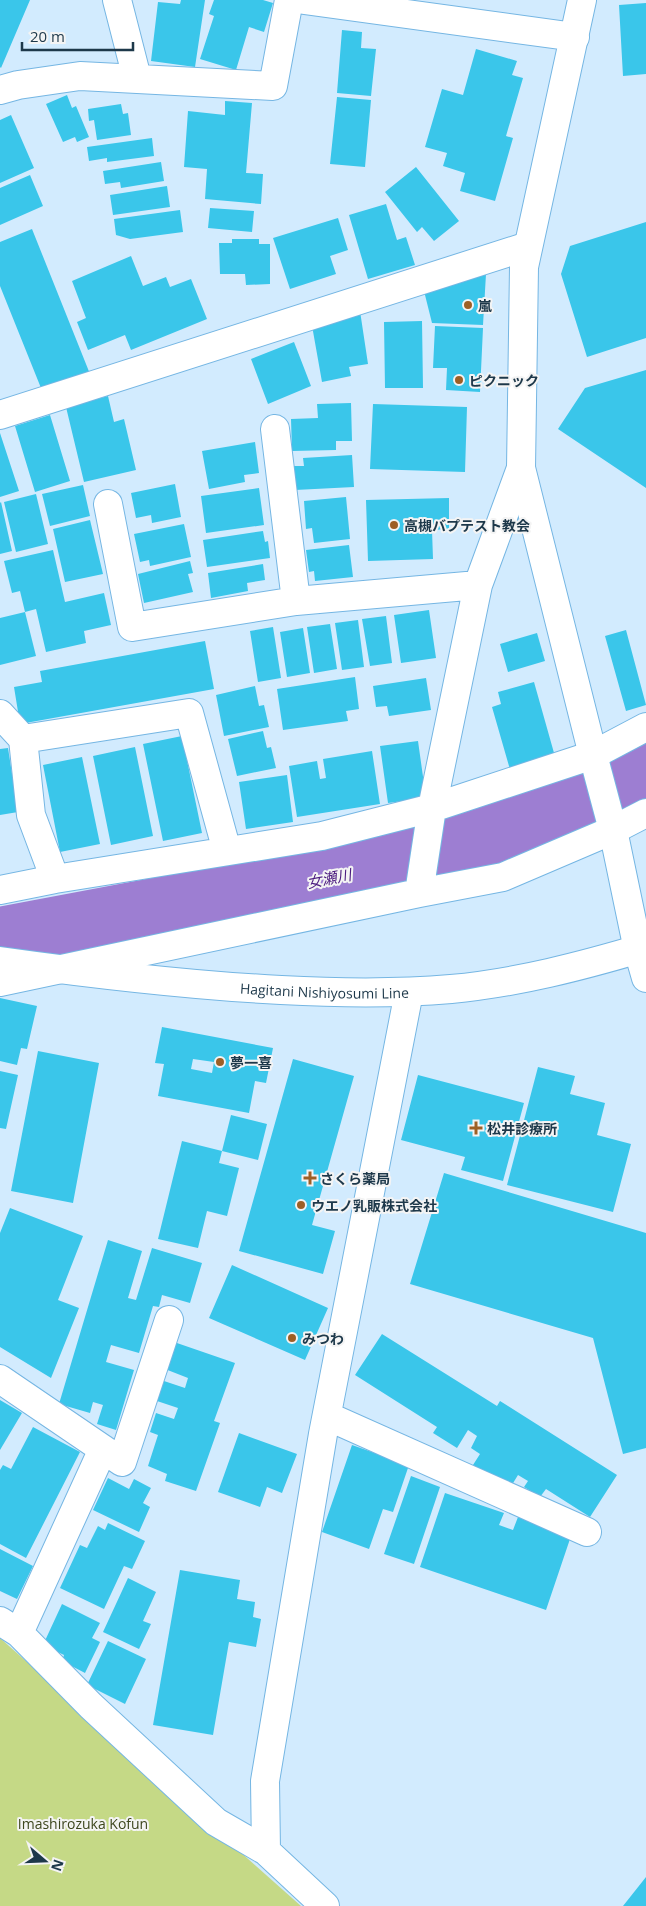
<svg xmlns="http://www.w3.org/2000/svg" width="646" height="1906" font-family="'Open Sans','Noto Sans JP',sans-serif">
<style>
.green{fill:#c5d986}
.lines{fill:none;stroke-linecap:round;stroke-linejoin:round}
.river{stroke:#9d7ed2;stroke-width:66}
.building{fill:#3ac6ea;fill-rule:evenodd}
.minor-casing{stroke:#75b6e3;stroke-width:30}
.tertiary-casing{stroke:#75b6e3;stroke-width:30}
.secondary-casing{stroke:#75b6e3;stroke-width:30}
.minor{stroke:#fff;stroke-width:28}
.tertiary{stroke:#fff;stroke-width:28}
.secondary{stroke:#fff;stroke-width:28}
.poi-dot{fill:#9d5f25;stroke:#f4f4f4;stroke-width:2}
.labels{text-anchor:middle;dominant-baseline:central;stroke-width:4;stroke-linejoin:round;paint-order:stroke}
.poi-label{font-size:14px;font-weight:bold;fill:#1d384a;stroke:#f4f4f4;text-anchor:start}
.street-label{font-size:14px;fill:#1d384a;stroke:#f4f4f4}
.park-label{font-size:14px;fill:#3d461d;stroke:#f4f4f4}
.water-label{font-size:15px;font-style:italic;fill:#4a1a7e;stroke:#f4f4f4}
</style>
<rect width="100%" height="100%" fill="#d2ebfe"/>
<!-- green -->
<path class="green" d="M0 1638 301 1906H0Z"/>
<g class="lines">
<!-- river -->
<path class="river" d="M0 940 383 868 567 810 646 776"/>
</g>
<!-- building -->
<path class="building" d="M0 0H30L1 68 0 67Z
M181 0H205L195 67 151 61 158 2 180 4Z
M214 0H263L273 3 264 32 249 27 236 70 200 59 214 16 209 14Z
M646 3V74L623 76 619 5Z
M342 30 362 32 361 48 376 49 371 96 337 93Z
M476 49 517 61 512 75 523 78 506 136 513 138 495 201 460 191 465 173 443 166 447 153 425 147 442 89 463 95Z
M67 95 72 108 76 106 89 137 77 142 75 137 63 142 46 104Z
M337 97 371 100 365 167 330 164Z
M225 101 252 103 246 173 263 174 261 204 205 199 207 169 184 167 188 111 225 115Z
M121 104 123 114 128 113 131 135 97 140 94 120 89 121 88 109Z
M11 115 34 168 0 183V120Z
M152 138 154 156 107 162V158L89 161 87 147Z
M161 162 164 181 121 188 120 182 105 184 103 171Z
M416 167 459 221 434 241 422 227 417 232 385 192Z
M30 175 43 206 0 225V188Z
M167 186 170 207 113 215 110 195Z
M386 204 397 240 406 237 415 265 368 279 349 215Z
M210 208 254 211 252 232 208 228Z
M180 210 183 232 130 239 116 235 114 219Z
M338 218 348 250 330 256 336 274 290 289 273 238Z
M646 222V338L587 357 561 274 570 246Z
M32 229 90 374 43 393 0 286V242Z
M232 239H259V244H270V284L246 285 245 274H220L219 243H232Z
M131 256 143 286 166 277 170 287 191 279 207 319 131 350 125 335 88 350 77 322 86 318 72 281Z
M486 274 483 325 432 323 424 291Z
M360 311 368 364 349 367 351 376 322 382 311 320Z
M422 321 423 388H385L384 322Z
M435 326 483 328 480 392 446 390 447 368H433Z
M294 342 311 386 268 404 251 359Z
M646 370V488L558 429 585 388Z
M108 396 114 422 124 419 136 470 84 482 66 407Z
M351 403 352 441H336V450L292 451 291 419 318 418 317 404Z
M373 404 467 407 465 472 370 469Z
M50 415 70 481 35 492 15 426Z
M0 433 19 491 0 497Z
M255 442 259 473 244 475 245 482 209 489 202 451Z
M352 455 354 487 295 490 294 466H304L303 458Z
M175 484 181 517 152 523 151 515 136 518 131 493Z
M83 485 90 516 50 526 42 494Z
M259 488 264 525 206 533 201 496Z
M36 494 48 544 16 552 4 502Z
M346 497 350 539 314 543 312 528 306 529 304 501Z
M449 498V529L432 530 433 559 368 561 366 500Z
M1 502 12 551 0 554V503Z
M90 520 103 574 65 582 53 529Z
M184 524 191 557 150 566 149 560 140 562 134 534Z
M263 531 265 542 268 541 270 558 207 567 203 540Z
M349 545 353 577 315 581 314 571 309 572 306 550Z
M53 550 65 602 104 593 111 625 84 631 86 643 46 652 36 609 25 612 20 591 12 593 4 561Z
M190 561 193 573 188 574 193 592 144 603 138 574Z
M263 564 265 580 247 583 248 591 211 598 208 573Z
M429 610 436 658 401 663 394 615Z
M25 612 36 656 0 665V618Z
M386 616 392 663 370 666 362 619Z
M358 620 364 667 342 670 335 623Z
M330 624 337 669 314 673 307 627Z
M273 627 281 678 258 682 250 631Z
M303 628 310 673 287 677 280 632Z
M626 630 646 705 626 711 605 636Z
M537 633 545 661 508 672 500 644Z
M205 641 214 689 20 724 14 687 42 682 40 671Z
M355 677 359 709 346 711 348 721 283 730 277 689Z
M426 678 431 710 389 716 387 706 376 707 373 686Z
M534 682 556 760 511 773 492 707 501 704 498 692Z
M255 686 259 706 264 705 269 727 224 736 216 695Z
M263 731 267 748 271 747 276 768 237 776 228 739Z
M182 736 202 833 163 841 143 744Z
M418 741 426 798 388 803 380 746Z
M135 747 153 836 111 845 93 756Z
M8 748 18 812 0 815V749Z
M372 751 380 804 297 817 289 766 317 761 320 779 326 778 323 759Z
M82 757 100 844 60 852 43 765Z
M287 775 293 822 246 829 239 782Z
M0 998 37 1006 27 1049 21 1048 17 1065 0 1061Z
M162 1027 273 1048 266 1083 255 1081 249 1113 158 1096 164 1064 155 1063ZM193 1059 214 1062 212 1073 191 1069Z
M38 1051 99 1063 73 1203 11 1191Z
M293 1059 354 1076 312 1225 335 1231 323 1274 239 1251Z
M538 1067 575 1076 570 1094 605 1103 597 1135 631 1144 613 1212 507 1185Z
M0 1071 18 1075 6 1129 0 1128Z
M418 1075 524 1103 503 1181 461 1170 465 1157 401 1140Z
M231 1115 267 1124 258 1160 222 1151Z
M182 1141 222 1151 219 1163 239 1168 227 1216 207 1211 198 1248 158 1239Z
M444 1173 646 1233V1448L623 1454 593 1338 410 1284Z
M10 1208 83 1236 58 1300 79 1308 51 1378 0 1347V1233Z
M108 1240 142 1251 128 1298 136 1300 152 1248 202 1263 190 1303 162 1295 159 1307 153 1306 139 1353 111 1345 106 1362 134 1370 116 1430 97 1424 103 1405 93 1402 90 1413 59 1404Z
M232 1265 328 1308 305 1360 209 1318Z
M382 1334 497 1406 500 1401 617 1475 590 1517 546 1489 540 1497 524 1487 528 1481 518 1475 510 1488 473 1465 480 1454 471 1448 477 1436 468 1430 457 1448 433 1433 437 1427 355 1375Z
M174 1342 235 1363 214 1421 220 1423 196 1491 165 1481 167 1474 148 1466 158 1435 150 1432 156 1413 174 1419 178 1408 157 1401 164 1381 185 1388 188 1378 165 1369Z
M0 1400 22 1413 0 1450Z
M33 1427 80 1452 26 1558 0 1544V1470L3 1465 11 1469Z
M239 1433 297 1454 282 1493 267 1487 260 1507 218 1492Z
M352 1445 409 1465 393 1512 383 1509 369 1549 322 1532Z
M411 1476 440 1487 414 1564 384 1554Z
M108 1478 129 1489 134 1479 151 1488 143 1503 150 1507 139 1532 93 1510Z
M445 1493 504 1513 499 1525 513 1530 518 1517 571 1536 546 1610 420 1567Z
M108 1523 145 1541 132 1569 124 1566 104 1609 60 1588 80 1545 87 1548 98 1526 105 1530Z
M0 1549 33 1566 17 1599 0 1591Z
M180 1570 240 1580 237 1599 255 1602 253 1617 261 1619 256 1647 229 1642 213 1735 153 1725Z
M128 1578 156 1592 143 1621 151 1624 139 1649 103 1632Z
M62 1604 100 1623 92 1638 100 1642 85 1673 62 1661 64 1655 43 1645Z
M108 1641 146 1659 125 1704 87 1685Z
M646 1877V1906H623Z"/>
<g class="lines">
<!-- minor casing -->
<g class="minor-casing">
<path id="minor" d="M117 0 137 78
M304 0 575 37
M0 90 18 85 80 76 273 86 289 0
M0 415 528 246
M275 429 296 601
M108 504 132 627 296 601 478 585
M0 714 23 739 31 815 55 879
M23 739 189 713 227 851
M0 890 55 879 322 836 432 808 593 755 646 727
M419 893 432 808 478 585 521 468
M0 982 419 893 503 877 613 830 646 813
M0 1379 122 1462 169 1320
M327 1416 587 1532
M0 1621 19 1633 91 1706 216 1822 266 1851 325 1906
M19 1633 103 1449
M266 1851 265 1781 323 1434 409 992"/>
</g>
<!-- tertiary casing -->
<g class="tertiary-casing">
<path id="tertiary" d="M582 0 524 267 521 468 593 755 613 830 638 950 646 978"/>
</g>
<!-- secondary casing -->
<g class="secondary-casing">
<g id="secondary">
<path id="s1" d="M0 961C93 974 187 985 281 990 338 993 394 994 451 989 517 983 582 966 646 947"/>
</g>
</g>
<!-- minor -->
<use href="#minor" class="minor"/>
<!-- tertiary -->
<use href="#tertiary" class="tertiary"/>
<!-- secondary -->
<use href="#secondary" class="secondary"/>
</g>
<!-- markers -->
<g class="poi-dot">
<circle cx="468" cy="305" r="5"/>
<circle cx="459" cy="380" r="5"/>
<circle cx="394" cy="525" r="5"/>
<circle cx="220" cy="1062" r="5"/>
<path d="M473.5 1120.5h5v5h5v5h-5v5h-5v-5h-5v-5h5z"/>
<path d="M307.5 1170.5h5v5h5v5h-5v5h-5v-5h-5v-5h5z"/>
<circle cx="301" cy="1205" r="5"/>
<circle cx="292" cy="1338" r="5"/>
</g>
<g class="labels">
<!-- poi labels -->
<g class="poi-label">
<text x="478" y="305">嵐</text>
<text x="469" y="380">ピクニック</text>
<text x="404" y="525">高槻バプテスト教会</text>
<text x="230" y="1062">夢一喜</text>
<text x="487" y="1128">松井診療所</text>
<text x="320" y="1178">さくら薬局</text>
<text x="311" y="1205">ウエノ乳販株式会社</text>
<text x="302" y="1338">みつわ</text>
</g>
<!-- street labels -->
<g class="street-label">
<text stroke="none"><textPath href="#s1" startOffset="326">Hagitani Nishiyosumi Line</textPath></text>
</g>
<!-- park labels -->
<g class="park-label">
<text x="83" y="1823">Imashirozuka Kofun</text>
</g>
<!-- water labels -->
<g class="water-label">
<text transform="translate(329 878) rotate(-11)">女瀬川</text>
</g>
</g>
<!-- north arrow -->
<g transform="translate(45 1861) rotate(109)" stroke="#f4f4f4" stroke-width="4" paint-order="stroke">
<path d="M0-4L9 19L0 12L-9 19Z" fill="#1d384a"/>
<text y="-8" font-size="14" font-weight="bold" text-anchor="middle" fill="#1d384a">N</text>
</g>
<!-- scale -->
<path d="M22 42v8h111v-8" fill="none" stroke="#1d384a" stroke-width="2.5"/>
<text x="30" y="42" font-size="15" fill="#1d384a" stroke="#f4f4f4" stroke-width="4" paint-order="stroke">20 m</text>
</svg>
